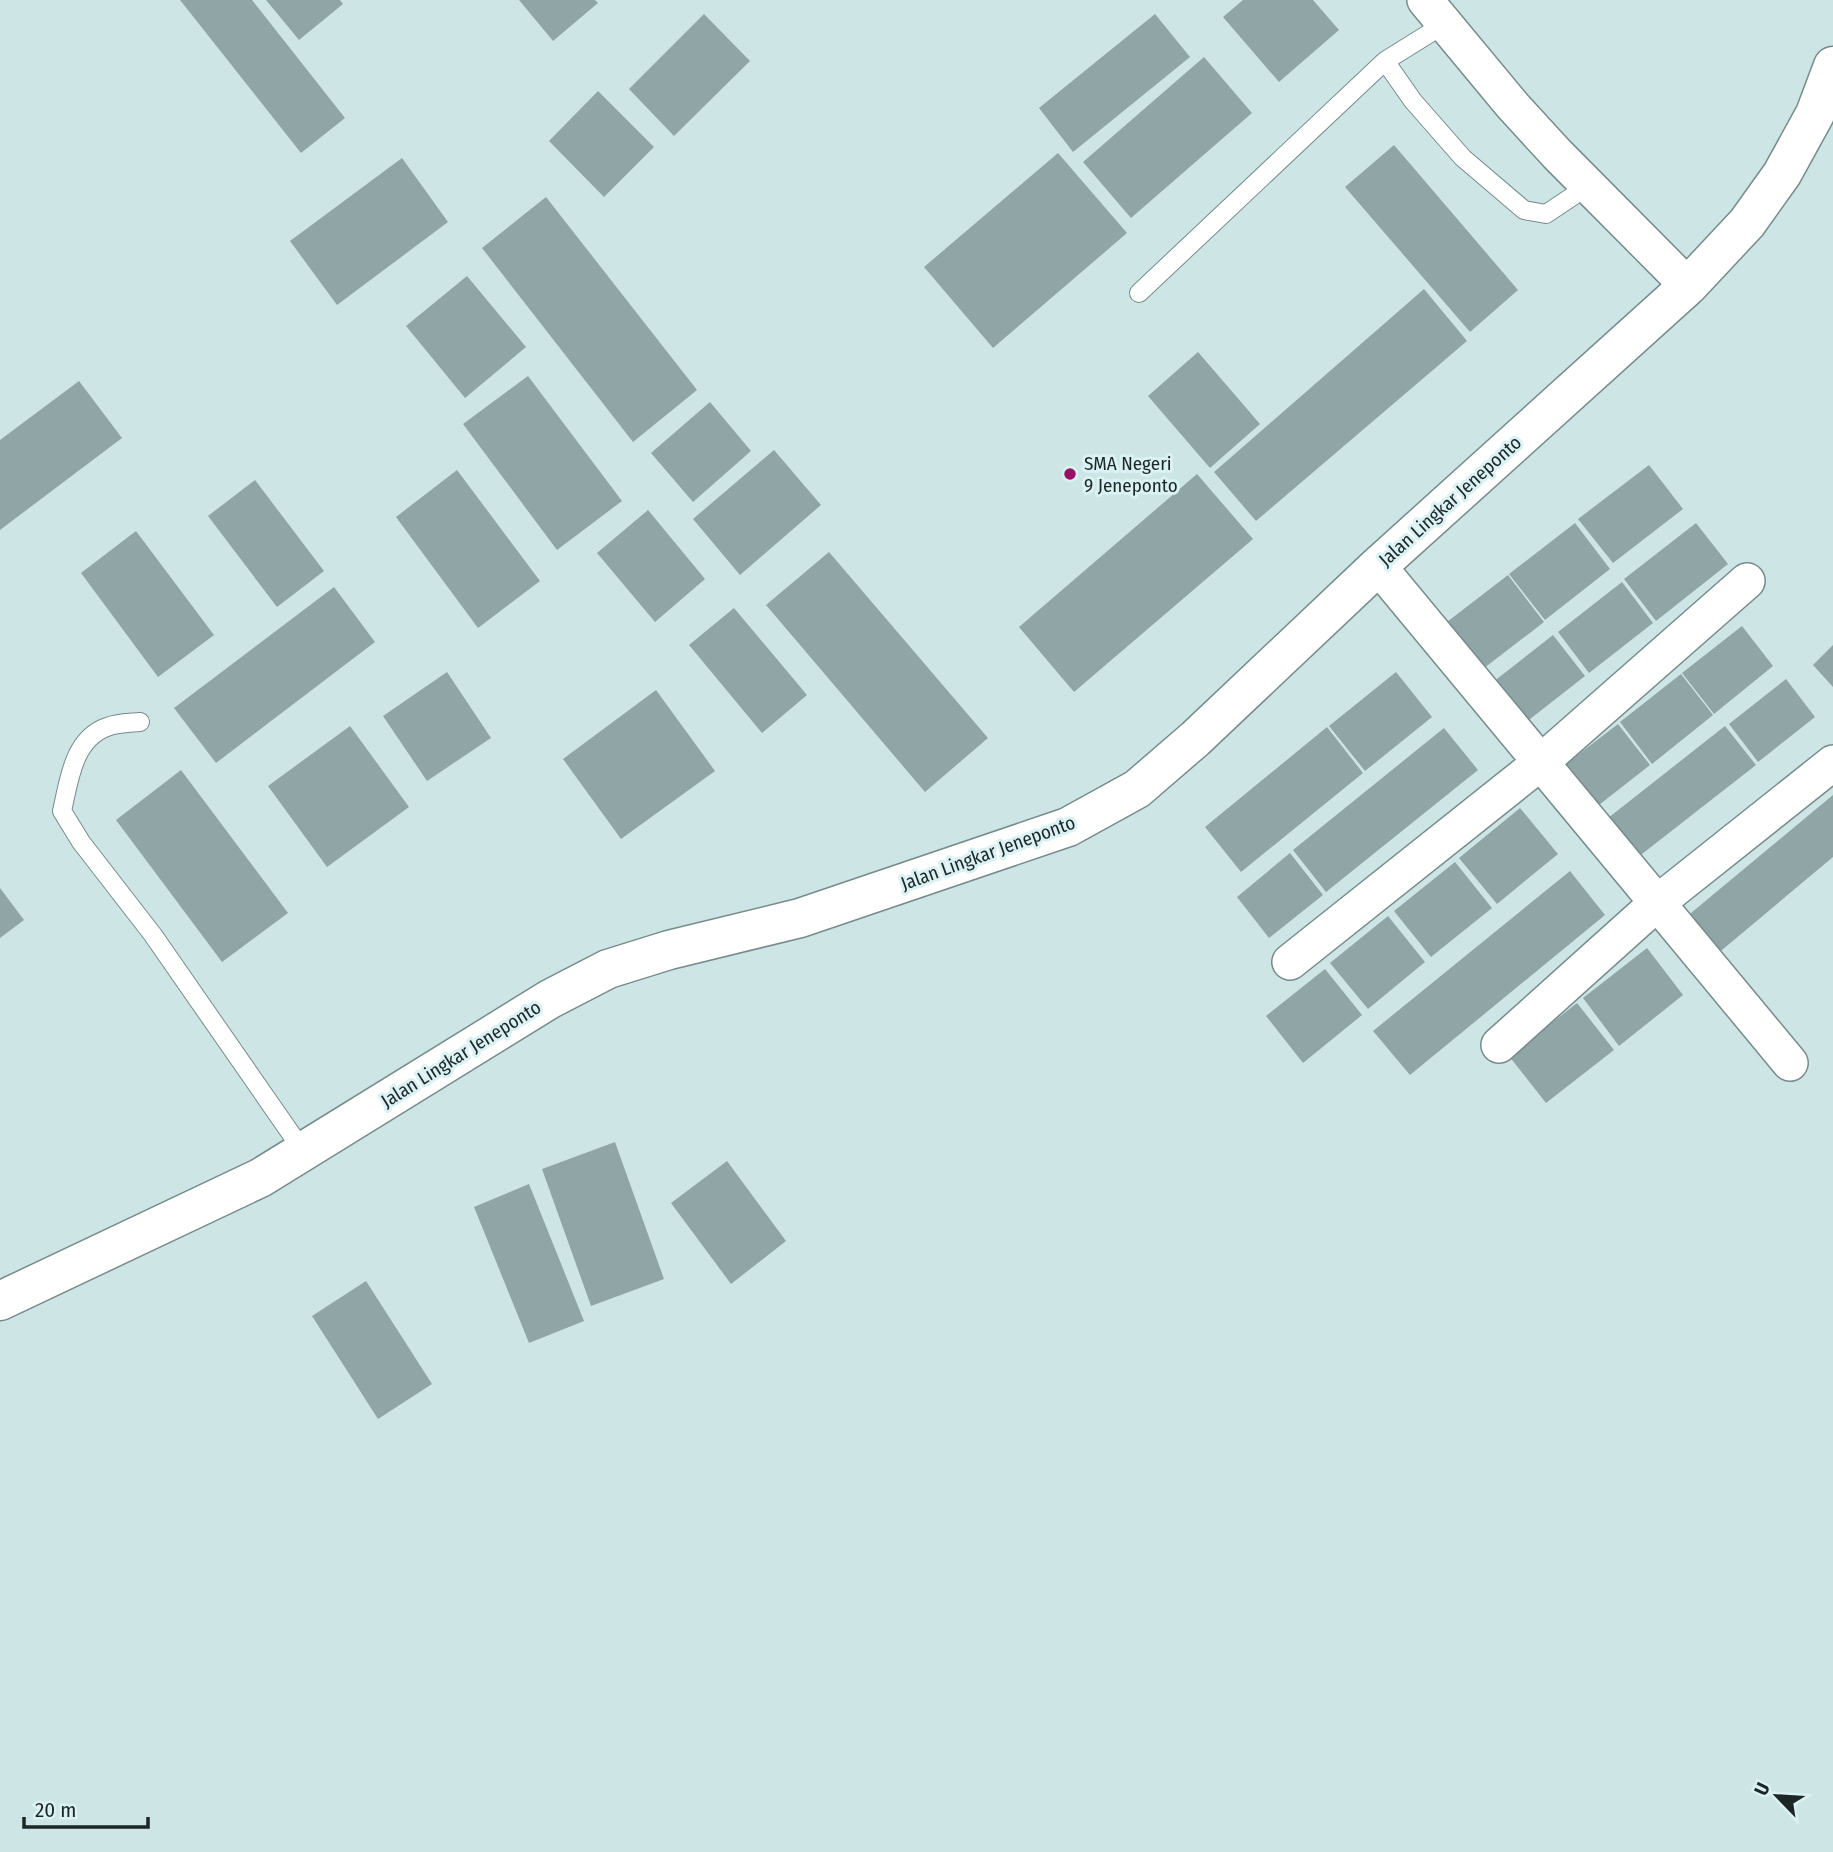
<svg xmlns="http://www.w3.org/2000/svg" width="1833" height="1852" font-family="'Fira Sans Condensed',sans-serif">
<style>
.building{fill:#8fa5a6}
.lines{fill:none;stroke-linecap:round;stroke-linejoin:round}
.lane-casing{stroke:#768b8c;stroke-width:20}
.street-casing{stroke:#768b8c;stroke-width:38}
.secondary-casing{stroke:#768b8c;stroke-width:41}
.lane{stroke:#fff;stroke-width:18}
.street{stroke:#fff;stroke-width:35}
.secondary{stroke:#fff;stroke-width:38}
.poi-dot{fill:#991164;stroke:#dbf2f4;stroke-width:2.5}
.labels{text-anchor:middle;dominant-baseline:central;stroke-width:6;stroke-linejoin:round;paint-order:stroke}
.poi-label{font-size:19px;fill:#1d2626;stroke:#dbf2f4;text-anchor:start}
.street-label{font-size:19px;fill:#1d2626;stroke:#dbf2f4}
</style>
<rect width="100%" height="100%" fill="#cee5e6"/>
<!-- building -->
<path class="building" d="M180 0H252L345 118 301 153Z
M266 0H340L343 4 299 40Z
M519 0H595L598 3 553 41Z
M1243 0H1313L1339 30 1279 82 1223 17Z
M704 14 750 61 674 136 629 89Z
M1155 14 1190 57 1073 152 1039 108Z
M1204 57 1252 113 1131 218 1083 162Z
M598 91 654 147 604 197 549 141Z
M1394 145 1518 290 1470 332 1345 187Z
M1058 153 1127 233 993 348 924 267Z
M402 158 448 222 337 305 290 241Z
M546 197 697 390 633 442 482 248Z
M467 276 526 347 465 398 406 326Z
M1424 289 1467 341 1256 521 1214 472Z
M1198 352 1260 424 1210 468 1148 396Z
M528 376 622 501 557 550 463 424Z
M79 381 122 438 0 530V440Z
M710 402 751 451 693 502 651 453Z
M774 450 821 505 740 575 693 519Z
M1649 465 1683 509 1613 563 1578 519Z
M457 470 540 581 478 628 396 517Z
M1197 474 1253 539 1074 692 1019 627Z
M255 480 324 571 277 607 208 516Z
M648 510 705 579 655 622 597 553Z
M1575 523 1610 569 1545 620 1509 574Z
M1696 523 1728 564 1656 621 1624 579Z
M136 531 214 635 158 677 81 573Z
M829 552 988 738 925 792 766 605Z
M1508 575 1544 622 1479 672 1443 625Z
M1622 582 1653 623 1589 673 1558 632Z
M334 587 375 642 216 763 174 708Z
M734 608 807 695 762 733 689 645Z
M1742 626 1773 666 1714 714 1682 673Z
M1553 635 1585 676 1520 727 1488 686Z
M1833 645V687L1813 665Z
M447 672 491 738 427 781 383 716Z
M1396 672 1432 717 1365 771 1329 726Z
M1681 674 1713 715 1652 764 1620 722Z
M1786 679 1815 717 1758 762 1729 724Z
M656 690 715 771 621 839 563 759Z
M1618 724 1650 765 1590 812 1558 770Z
M350 726 409 807 327 867 268 786Z
M1725 726 1756 765 1633 861 1603 822Z
M1327 727 1363 773 1241 872 1205 827Z
M1444 728 1478 770 1326 892 1293 850Z
M181 770 288 913 222 962 116 820Z
M1833 795V857L1710 960 1679 923Z
M1520 808 1558 854 1497 904 1459 858Z
M1290 853 1323 895 1269 938 1237 897Z
M1455 862 1492 908 1431 957 1394 911Z
M1570 871 1605 915 1410 1075 1373 1031Z
M0 888 24 920 0 938Z
M1388 916 1425 962 1368 1009 1330 963Z
M1647 948 1683 995 1619 1046 1583 998Z
M1325 969 1362 1015 1303 1063 1266 1016Z
M1577 1003 1614 1050 1546 1103 1509 1056Z
M615 1142 664 1279 591 1306 542 1169Z
M727 1161 786 1241 731 1284 671 1203Z
M529 1184 584 1321 529 1343 474 1207Z
M366 1281 432 1384 378 1419 312 1316Z"/>
<g class="lines">
<!-- lane casing -->
<g class="lane-casing">
<path id="lane" d="M1446 23 1385 61 1413 101 1463 158 1524 210 1546 214 1588 186
M1139 293 1385 61
M140 722C130 723 117 723 107 727 73 739 69 781 62 811L81 842 153 935 303 1151"/>
</g>
<!-- street casing -->
<g class="street-casing">
<path id="street" d="M1425 0 1513 106 1557 154 1688 286
M1378 566 1790 1063
M1290 962 1540 763 1747 581
M1499 1045 1657 903 1833 763"/>
</g>
<!-- secondary casing -->
<g class="secondary-casing">
<path id="secondary" d="M0 1301 260 1178 550 999 608 969 669 950 800 918 1068 827 1137 789 1195 739 1378 566 1688 286 1747 223 1782 174 1815 114 1833 66"/>
</g>
<!-- lane -->
<use href="#lane" class="lane"/>
<!-- street -->
<use href="#street" class="street"/>
<!-- secondary -->
<use href="#secondary" class="secondary"/>
</g>
<!-- markers -->
<circle class="poi-dot" cx="1070" cy="474" r="7"/>
<g class="labels">
<!-- poi labels -->
<g class="poi-label">
<text x="1084" y="463">SMA Negeri<tspan x="1084" dy="22">9 Jeneponto</tspan></text>
</g>
<!-- street labels -->
<g class="street-label">
<text transform="translate(1450 501) rotate(-42)">Jalan Lingkar Jeneponto</text>
<text transform="translate(988 853) rotate(-20)">Jalan Lingkar Jeneponto</text>
<text transform="translate(461 1054) rotate(-32)">Jalan Lingkar Jeneponto</text>
</g>
</g>
<!-- north arrow -->
<g transform="translate(1777 1796) rotate(295)" stroke="#dbf2f4" stroke-width="5" paint-order="stroke">
<path d="M0-5L12 26L0 18L-12 26Z" fill="#1d2626"/>
<text y="-10" font-size="19" font-weight="bold" text-anchor="middle" fill="#1d2626">U</text>
</g>
<!-- scale -->
<path d="M24 1817v10h124v-10" fill="none" stroke="#1d2626" stroke-width="3.5"/>
<text x="35" y="1817" font-size="21" fill="#1d2626" stroke="#dbf2f4" stroke-width="5" paint-order="stroke">20 m</text>
</svg>
